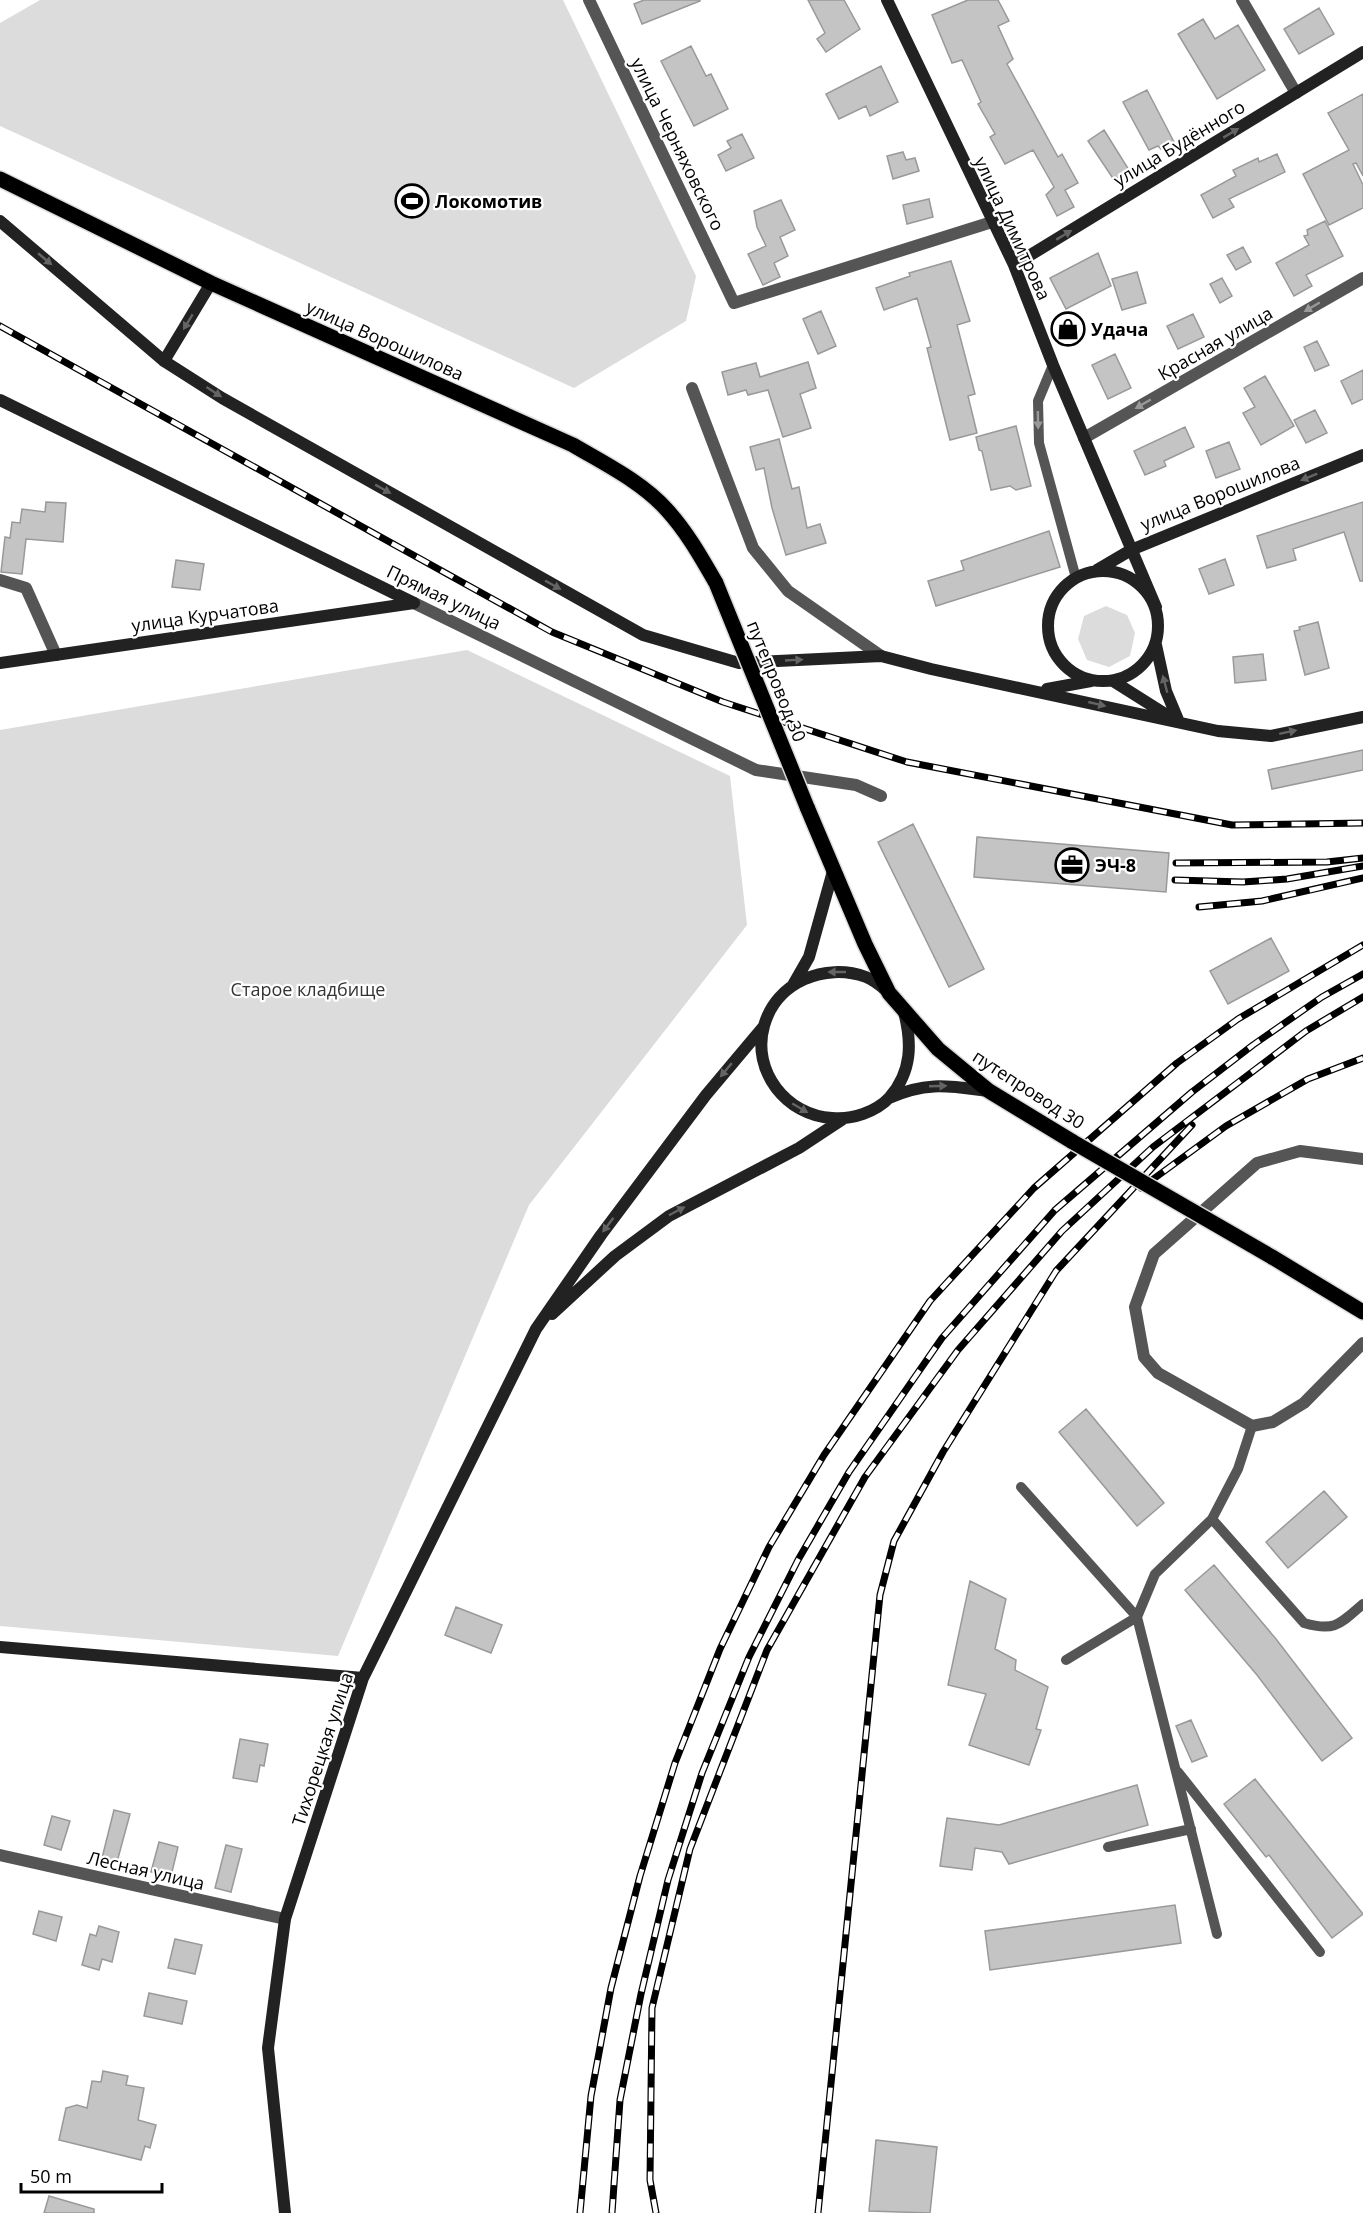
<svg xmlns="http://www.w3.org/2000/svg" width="1363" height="2213" font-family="'Open Sans',sans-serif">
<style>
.green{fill:#dcdcdc}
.building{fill:#c4c4c4;stroke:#999;stroke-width:1.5}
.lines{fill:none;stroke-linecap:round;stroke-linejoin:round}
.primary-casing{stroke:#dbdbdb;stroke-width:18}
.lane{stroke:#555;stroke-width:10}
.street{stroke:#555;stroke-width:12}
.secondary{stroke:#222;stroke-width:12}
.primary{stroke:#000;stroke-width:15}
.rail-casing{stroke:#000;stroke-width:7}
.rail{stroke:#fff;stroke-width:4.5;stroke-dasharray:14;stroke-linecap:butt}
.primary-bridge-casing{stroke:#dbdbdb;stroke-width:18;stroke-linecap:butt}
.primary-bridge{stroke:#000;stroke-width:15}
.oneway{fill:#646464}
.oneway2{fill:#999}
.labels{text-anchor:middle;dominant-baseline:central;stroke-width:4.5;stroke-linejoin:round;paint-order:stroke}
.street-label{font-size:18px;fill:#000;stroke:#fff}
.poi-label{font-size:18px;font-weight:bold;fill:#000;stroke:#fff;text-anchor:start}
.park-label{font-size:18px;fill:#333;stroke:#fff}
</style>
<rect width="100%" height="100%" fill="#fff"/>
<!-- green -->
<path class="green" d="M40 0H563L696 276 686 321 574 388 0 126V23Z
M1106 606 1127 615 1135 633 1130 656 1109 667 1087 660 1078 639 1084 616Z
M467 650 730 776 747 925 529 1205 338 1656 0 1626V730Z"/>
<!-- building -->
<path class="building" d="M644 0H700V1L642 24 634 4Z
M808 0H844L860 29 826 52 817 39 825 33Z
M968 0H998L1009 21 998 26 1013 59 1007 64 1058 157 1062 154 1078 183 1065 190 1074 207 1057 216 1046 195 1054 187 1033 150 1005 164 990 137 995 134 978 104 981 102 962 60 952 63 932 15Z
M1319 8 1334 34 1299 54 1284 29Z
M1203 19 1215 39 1238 25 1265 70 1217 99 1178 34Z
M691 46 706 76 711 74 728 109 694 126 661 61Z
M881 66 898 102 870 116 866 106 839 119 826 94Z
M1147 90 1174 142 1161 149 1158 146 1149 150 1123 102Z
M1363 94V176L1356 163 1353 164 1363 185V208L1329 225 1303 174 1349 150 1328 113Z
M1104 130 1129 170 1114 180 1088 141Z
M742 134 754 158 726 171 718 155 731 148 727 141Z
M903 152 906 160 915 158 919 171 893 179 887 156Z
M1277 154 1285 172 1229 199 1234 207 1213 218 1201 195 1236 176 1233 170 1258 158 1259 162Z
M929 199 933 217 907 224 903 205Z
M781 200 795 230 780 237 788 256 774 263 780 277 763 285 748 254 766 246 757 227 754 211Z
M1325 221 1343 256 1306 275 1312 286 1294 296 1276 263 1309 245 1304 236 1308 235 1307 230Z
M1243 247 1251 262 1236 270 1227 255Z
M1098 253 1111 286 1066 309 1050 278Z
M951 261 970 321 957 325 975 394 968 396 977 433 950 440 927 348 931 347 917 298 884 310 876 288 910 276 909 273Z
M1137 272 1146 303 1122 310 1112 279Z
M1222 278 1232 296 1220 303 1210 284Z
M821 311 836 346 818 354 803 319Z
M1193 314 1204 337 1178 349 1167 326Z
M1317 341 1329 365 1315 371 1304 347Z
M1115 354 1131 388 1108 399 1092 365Z
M808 362 816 388 800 394 811 428 783 437 768 390 748 395 746 390 728 395 722 372 756 363 760 377Z
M1363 370V399L1352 404 1341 381Z
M1265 376 1294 426 1261 445 1243 413 1255 407 1244 388Z
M1315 410 1327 433 1306 443 1294 420Z
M1016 426 1031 486 1016 490 1010 486 991 490 982 451 979 450 976 437Z
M1185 427 1194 447 1164 461 1166 466 1145 475 1134 451Z
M779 439 792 489 799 487 807 528 820 524 826 543 786 555 772 508 764 468 756 470 750 447Z
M1229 442 1240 469 1216 478 1206 451Z
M46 502 66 503 63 542 26 539 22 574 1 572 5 537 10 538 12 522 20 523 22 509 45 512Z
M1363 502V581H1360L1344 532 1293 549 1296 560 1267 568 1257 536Z
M1049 531 1060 567 936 606 928 581 964 570 961 561Z
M1225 559 1234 585 1209 594 1199 569Z
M176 560 204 564 200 590 172 587Z
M1318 622 1329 668 1305 675 1294 631 1300 630 1299 627Z
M1263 654 1266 680 1235 683 1233 657Z
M1363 750V770L1272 789 1268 770Z
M913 824 984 969 949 987 878 842Z
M977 837 1169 853 1166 892 974 877Z
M1271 938 1289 971 1228 1004 1210 971Z
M1086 1409 1164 1503 1137 1526 1059 1432Z
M1324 1491 1347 1517 1288 1568 1266 1542Z
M1214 1565 1276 1639 1352 1738 1322 1761 1257 1675 1185 1590Z
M970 1581 1006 1599 995 1649 1016 1660 1015 1670 1048 1687 1036 1729 1041 1730 1029 1765 969 1745 986 1694 948 1685Z
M456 1607 502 1625 491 1653 445 1635Z
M1191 1720 1207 1756 1192 1762 1176 1726Z
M240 1739 268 1744 264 1766 260 1765 257 1782 233 1778Z
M1255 1779 1363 1914 1332 1938 1269 1855 1266 1857 1224 1804Z
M1137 1785 1148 1825 1009 1864 1002 1852 975 1848 972 1870 940 1866 947 1818 999 1825Z
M114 1810 130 1814 117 1862 102 1858Z
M52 1816 70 1821 61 1850 44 1845Z
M159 1842 178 1847 171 1876 151 1872Z
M226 1845 242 1849 231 1892 215 1888Z
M1175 1905 1181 1943 990 1970 985 1931Z
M39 1911 62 1917 56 1941 33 1934Z
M99 1926 119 1932 112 1962 102 1959 99 1970 82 1965 90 1934 96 1936Z
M175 1939 202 1945 195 1974 168 1968Z
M149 1993 187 2001 182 2024 144 2016Z
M103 2071 128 2076 126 2085 144 2088 138 2120 156 2125 150 2148 145 2146 141 2160 59 2140 66 2108 77 2105 87 2108 92 2081 101 2082Z
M876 2140 937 2147 930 2213 869 2211Z
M49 2196 94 2209V2213H44Z"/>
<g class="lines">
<!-- primary casing -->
<g class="primary-casing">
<path id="primary" d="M0 179 211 283 573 445C605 464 642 482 667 510 687 532 701 557 716 583
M807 807 865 944 889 993 938 1049 989 1091 1073 1142
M1272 1257 1363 1312"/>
</g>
<!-- lane -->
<path class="lane" d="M1053 365 1038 401 1039 443 1076 578
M1021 1487 1137 1617 1066 1660
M1212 1519 1304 1623C1335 1632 1340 1624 1363 1604
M1178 1772 1320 1952
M1108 1847 1191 1829
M1217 1934 1137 1617 1155 1574 1212 1519 1238 1469 1252 1426"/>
<!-- street -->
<path class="street" d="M589 0 734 303 992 222
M1242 0 1296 93
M692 388 753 548 788 591 881 656
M1084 438 1363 278
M0 580 26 588 56 655
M414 603 756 770 856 785 881 796
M1363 1159 1300 1151 1257 1163 1154 1254 1135 1307 1144 1357 1158 1373 1252 1426 1273 1422 1304 1403 1363 1343
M0 1855 285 1919"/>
<!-- secondary -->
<path class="secondary" d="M887 0 1014 265 1053 365 1156 607
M0 221 164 361 222 398 643 635 739 663 881 656 931 669 1218 731 1271 736 1363 717
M1014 265 1363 52
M164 361 211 283
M0 400 414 603
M1097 570 1131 550 1363 455
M1048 626a55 55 0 1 1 110 0a55 55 0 1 1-110 0Z
M1156 645 1166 691 1179 722
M0 663 414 603
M1113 681 1170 717
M1047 689 1091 681
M793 985 809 957 833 871
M888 992C882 987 874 980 866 977 825 962 776 982 764 1026 751 1071 787 1116 832 1118 852 1120 876 1112 890 1097 912 1071 912 1043 904 1012
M889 1098C927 1081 949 1086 989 1091
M552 1314 615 1256 669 1216 799 1148 843 1119
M0 1647 363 1678
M285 2213 268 2048 285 1919 363 1678 536 1329 601 1235 706 1095 764 1026"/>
<!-- primary -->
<use href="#primary" class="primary"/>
<!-- rail casing -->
<g class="rail-casing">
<path id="rail" d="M0 326 552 632 723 702 907 762 1232 825 1363 823
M1176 863 1327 862 1363 858
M1175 880 1243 882 1287 879 1363 866
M1199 907 1262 901 1363 878
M1141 1188 1226 1126 1308 1079 1363 1058
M580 2213 591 2096 611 1988 640 1876 675 1763 720 1649 769 1547 824 1455 930 1301 1034 1188 1177 1063 1238 1019 1363 945
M612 2213 620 2100 641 1994 668 1880 702 1773 749 1657 798 1560 849 1472 942 1338 1055 1210 1192 1092 1253 1045 1322 997 1363 974
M656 2213 650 2180 652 2008 690 1849 767 1650 865 1477 958 1350 1062 1231 1153 1147 1306 1031 1363 997
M818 2213 880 1595 894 1541 943 1452 1056 1271 1192 1125"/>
</g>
<!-- rail -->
<use href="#rail" class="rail"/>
<!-- primary-bridge casing -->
<g class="primary-bridge-casing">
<path id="primary-bridge" d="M716 583 807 807
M1073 1142 1272 1257"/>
</g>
<!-- primary-bridge -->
<use href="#primary-bridge" class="primary-bridge"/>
</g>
<!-- one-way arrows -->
<defs><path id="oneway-solid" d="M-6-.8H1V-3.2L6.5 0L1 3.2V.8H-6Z" transform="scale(1.5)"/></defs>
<g class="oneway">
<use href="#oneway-solid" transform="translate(1231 133) rotate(-31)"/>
<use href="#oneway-solid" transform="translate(1064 235) rotate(-31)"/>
<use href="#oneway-solid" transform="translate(45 259) rotate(40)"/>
<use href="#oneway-solid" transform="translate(188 322) rotate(121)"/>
<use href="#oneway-solid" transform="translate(214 392) rotate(33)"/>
<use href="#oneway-solid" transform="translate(1309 477) rotate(158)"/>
<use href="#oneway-solid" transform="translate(383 489) rotate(29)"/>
<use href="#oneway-solid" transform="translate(553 585) rotate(29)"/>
<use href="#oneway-solid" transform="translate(794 660) rotate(-3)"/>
<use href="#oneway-solid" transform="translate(1165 684) rotate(-105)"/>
<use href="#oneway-solid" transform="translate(1097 704) rotate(13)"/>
<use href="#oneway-solid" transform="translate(1288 732) rotate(-12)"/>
<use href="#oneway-solid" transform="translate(837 972) rotate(180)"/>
<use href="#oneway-solid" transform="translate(726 1070) rotate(130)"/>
<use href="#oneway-solid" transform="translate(938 1086) rotate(-2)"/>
<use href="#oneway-solid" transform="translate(800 1108) rotate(30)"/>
<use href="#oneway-solid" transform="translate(677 1211) rotate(-28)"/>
<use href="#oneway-solid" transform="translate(608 1225) rotate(127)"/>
</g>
<g class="oneway2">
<use href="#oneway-solid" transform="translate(1312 307) rotate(150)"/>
<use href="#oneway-solid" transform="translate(1143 404) rotate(150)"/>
<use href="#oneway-solid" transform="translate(1038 420) rotate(89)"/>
</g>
<!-- icons -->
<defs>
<g id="stadium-ring" transform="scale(1.725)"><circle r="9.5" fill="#fff" stroke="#000" stroke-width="1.5"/><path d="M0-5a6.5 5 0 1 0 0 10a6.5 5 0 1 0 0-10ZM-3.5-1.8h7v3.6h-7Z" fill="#000"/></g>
<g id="shop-ring" transform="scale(1.725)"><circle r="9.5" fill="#fff" stroke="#000" stroke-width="1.5"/><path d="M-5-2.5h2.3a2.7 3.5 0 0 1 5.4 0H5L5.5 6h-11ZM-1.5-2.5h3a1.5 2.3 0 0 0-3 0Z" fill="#000"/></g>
<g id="office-ring" transform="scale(1.725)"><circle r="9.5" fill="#fff" stroke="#000" stroke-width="1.5"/><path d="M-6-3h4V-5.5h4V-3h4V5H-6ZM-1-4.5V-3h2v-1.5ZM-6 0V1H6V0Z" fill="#000"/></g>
</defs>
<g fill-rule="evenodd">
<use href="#stadium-ring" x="412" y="201"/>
<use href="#shop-ring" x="1068" y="329"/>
<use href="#office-ring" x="1072" y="865"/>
</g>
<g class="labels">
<!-- street labels -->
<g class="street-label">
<text transform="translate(1179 143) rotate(-31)">улица Будённого</text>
<text transform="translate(678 144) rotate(64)">улица Черняховского</text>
<text transform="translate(1013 228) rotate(65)">улица Димитрова</text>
<text transform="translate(385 340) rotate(24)">улица Ворошилова</text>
<text transform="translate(1215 343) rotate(-30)">Красная улица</text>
<text transform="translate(1220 493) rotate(-22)">улица Ворошилова</text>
<text transform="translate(444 597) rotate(26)">Прямая улица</text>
<text transform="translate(205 615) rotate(-8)">улица Курчатова</text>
<text transform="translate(777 681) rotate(68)">путепровод 30</text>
<text transform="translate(1029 1089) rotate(33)">путепровод 30</text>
<text transform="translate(322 1749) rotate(-72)">Тихорецкая улица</text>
<text transform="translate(146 1870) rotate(13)">Лесная улица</text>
</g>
<!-- poi labels -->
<g class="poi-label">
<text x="435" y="201">Локомотив</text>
<text x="1091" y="329">Удача</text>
<text x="1095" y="865">ЭЧ-8</text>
</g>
<!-- park labels -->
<g class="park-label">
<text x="308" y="989">Старое кладбище</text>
</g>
</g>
<!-- scale -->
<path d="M21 2183v9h141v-9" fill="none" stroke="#000000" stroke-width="3"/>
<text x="30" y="2183" font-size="18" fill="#000000" stroke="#ffffff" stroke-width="4.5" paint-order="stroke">50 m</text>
</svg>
